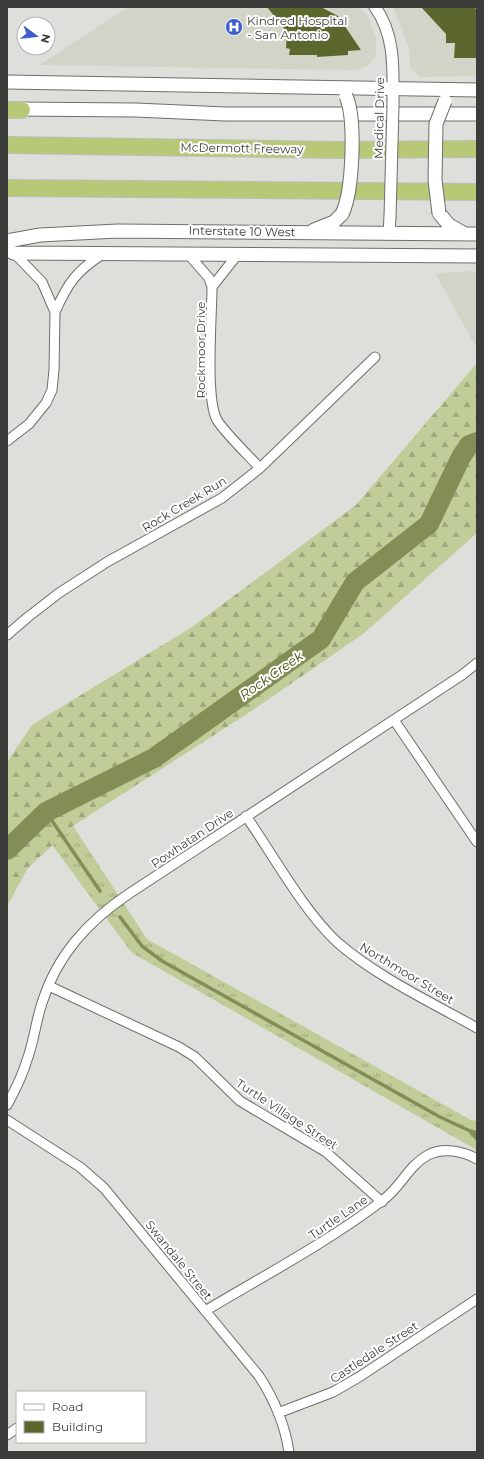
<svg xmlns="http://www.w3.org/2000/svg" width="484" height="1459" font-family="Montserrat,sans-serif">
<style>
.built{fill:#d1d4c7}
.grass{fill:url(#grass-tufts)}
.forest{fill:url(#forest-firs)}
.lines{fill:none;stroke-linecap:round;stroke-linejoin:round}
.stream{stroke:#828e55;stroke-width:3.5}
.river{stroke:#828e55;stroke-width:20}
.building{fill:#5c672e}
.minor-casing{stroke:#6d6f6a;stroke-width:11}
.tertiary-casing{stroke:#6d6f6a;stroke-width:13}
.secondary-casing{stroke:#6d6f6a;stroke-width:15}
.motorway-casing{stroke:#bdbdbc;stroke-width:18}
.minor{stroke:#fff;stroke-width:9}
.tertiary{stroke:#fff;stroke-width:11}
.secondary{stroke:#fff;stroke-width:13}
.motorway{stroke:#b7c977;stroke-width:16}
.tertiary-bridge-casing{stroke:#6d6f6a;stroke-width:13;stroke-linecap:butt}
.secondary-bridge-casing{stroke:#6d6f6a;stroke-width:15;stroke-linecap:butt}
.tertiary-bridge{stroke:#fff;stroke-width:11}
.secondary-bridge{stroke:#fff;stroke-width:13}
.labels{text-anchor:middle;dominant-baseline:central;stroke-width:4;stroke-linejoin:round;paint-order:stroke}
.poi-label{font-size:12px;fill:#3c3c3a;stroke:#fff;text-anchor:start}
.street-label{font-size:12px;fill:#3c3c3a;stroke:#fff}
.water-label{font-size:13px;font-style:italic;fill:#444f0a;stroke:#fff}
</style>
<defs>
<pattern id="grass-tufts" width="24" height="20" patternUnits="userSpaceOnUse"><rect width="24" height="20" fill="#c1cd99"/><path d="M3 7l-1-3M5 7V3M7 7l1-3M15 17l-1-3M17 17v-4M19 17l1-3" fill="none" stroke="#9ea87e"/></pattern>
<pattern id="forest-firs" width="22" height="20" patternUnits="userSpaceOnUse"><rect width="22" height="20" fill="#c1cd99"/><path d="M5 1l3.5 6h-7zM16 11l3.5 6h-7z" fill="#9ea87e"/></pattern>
</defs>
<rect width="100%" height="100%" fill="#dedfda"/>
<!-- built -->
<path class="built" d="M128 7H360L368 16 376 39V56L369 65 357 70 39 65Z
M393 7H477V76L420 77 410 68 409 48Z
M477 271V349L435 273Z"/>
<!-- grass -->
<path class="grass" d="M73 826 147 939 471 1120 477 1121V1152L475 1149 132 953 52 845Z"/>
<!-- forest -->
<path class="forest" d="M477 363V533L363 634 253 710 73 826 28 868 7 906V762L32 725 192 627 356 505Z"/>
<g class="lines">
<!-- stream -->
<path class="stream" d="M46 812 100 891
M120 917 142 946 162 961 440 1117 470 1131 477 1133
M470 1131 477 1139"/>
<!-- river -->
<path class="river" d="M7 850 46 812 154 758 321 639 355 582 429 524 461 457 469 445 477 442"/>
</g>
<!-- building -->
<path class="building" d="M267 7H321L338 16 361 50 348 51V55L317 57V55H289L290 49 286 48 287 32Z
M421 7H474L477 10V58H454L455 43H446V34Z"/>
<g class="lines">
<!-- minor casing -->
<g class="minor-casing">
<path id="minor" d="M188 254 209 278 212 287 237 255
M212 287C212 316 205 398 217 420 225 433 249 456 260 468
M55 312C68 283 76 271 103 254
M7 441 29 424 46 403 52 390 54 370 55 312 42 282 14 253
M7 635 28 617 59 593 107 562 222 498 260 468 375 357
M394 720 477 842
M246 816C273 855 303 910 337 942 377 977 431 1002 477 1028
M49 986 179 1047 195 1057 240 1101 326 1152 382 1202
M7 1105C16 1089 23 1074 28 1057 34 1040 36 1021 42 1003 57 955 88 921 130 893L462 675 477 663
M7 1120 80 1167 104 1188 259 1376C274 1399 285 1425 289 1452
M205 1311C265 1275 328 1242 383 1200 400 1188 409 1165 428 1155 443 1147 463 1151 477 1159
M278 1413 333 1392 359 1377 477 1299
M7 1435 17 1428"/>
</g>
<!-- tertiary casing -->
<g class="tertiary-casing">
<path id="tertiary" d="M375 7C396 36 393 72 393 106
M389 234 390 217"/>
</g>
<!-- secondary casing -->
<g class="secondary-casing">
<path id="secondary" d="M7 82 477 90
M13 109 136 110 225 114H477
M439 213 449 225 465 234
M314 230 334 222 342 214
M7 241 40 235 118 231 477 234
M7 250 14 253 477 256"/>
</g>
<!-- motorway casing -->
<g class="motorway-casing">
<path id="motorway" d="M7 110H22
M7 145 338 150 477 149
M7 188 477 192"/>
</g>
<!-- minor -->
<use href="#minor" class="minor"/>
<!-- tertiary -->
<use href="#tertiary" class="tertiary"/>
<!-- secondary -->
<use href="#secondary" class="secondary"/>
<!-- motorway -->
<use href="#motorway" class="motorway"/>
<!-- tertiary-bridge casing -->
<g class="tertiary-bridge-casing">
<path id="tertiary-bridge" d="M390 217 393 106"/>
</g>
<!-- secondary-bridge casing -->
<g class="secondary-bridge-casing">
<path id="secondary-bridge" d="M439 213 435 180 436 124 445 101
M342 214C353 192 356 119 346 96"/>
</g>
<!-- tertiary-bridge -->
<use href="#tertiary-bridge" class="tertiary-bridge"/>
<!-- secondary-bridge -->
<use href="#secondary-bridge" class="secondary-bridge"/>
</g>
<!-- icons -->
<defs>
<g id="hospital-disc" transform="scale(0.9)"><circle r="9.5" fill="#3f5cce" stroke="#fff"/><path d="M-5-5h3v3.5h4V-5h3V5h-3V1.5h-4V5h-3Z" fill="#fff"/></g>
</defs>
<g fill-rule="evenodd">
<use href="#hospital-disc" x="234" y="27"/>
</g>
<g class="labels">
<!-- poi labels -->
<g class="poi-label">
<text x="247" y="20">Kindred Hospital<tspan x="247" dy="14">- San Antonio</tspan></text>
</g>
<!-- street labels -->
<g class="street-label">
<text transform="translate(379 118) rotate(-89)">Medical Drive</text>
<text transform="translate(242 148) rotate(1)">McDermott Freeway</text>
<text transform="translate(242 231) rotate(1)">Interstate 10 West</text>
<text transform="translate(200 350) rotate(-90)">Rockmoor Drive</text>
<text transform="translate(184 504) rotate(-31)">Rock Creek Run</text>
<text transform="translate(192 838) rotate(-34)">Powhatan Drive</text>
<text transform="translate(407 973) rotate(31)">Northmoor Street</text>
<text transform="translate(287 1114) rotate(33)">Turtle Village Street</text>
<text transform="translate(338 1217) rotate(-34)">Turtle Lane</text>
<text transform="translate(179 1260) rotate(51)">Swandale Street</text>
<text transform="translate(374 1352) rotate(-33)">Castledale Street</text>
</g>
<!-- water labels -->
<g class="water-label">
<text transform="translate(271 675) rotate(-35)">Rock Creek</text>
</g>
</g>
<!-- border -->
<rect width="484" height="1459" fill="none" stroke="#3c3c3a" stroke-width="16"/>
<!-- legend -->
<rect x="16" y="1391" width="130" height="52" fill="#ffffff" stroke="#b1b1b0"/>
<rect x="24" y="1404" width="20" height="6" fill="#ffffff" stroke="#b1b1b0"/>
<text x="52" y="1411" font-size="12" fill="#3c3c3a">Road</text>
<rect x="24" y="1421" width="20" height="12" fill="#5c672e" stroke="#b1b1b0"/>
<text x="52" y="1431" font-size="12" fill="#3c3c3a">Building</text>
<!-- north arrow -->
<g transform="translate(36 36) rotate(105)"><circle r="19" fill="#ffffff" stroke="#b1b1b0"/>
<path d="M0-3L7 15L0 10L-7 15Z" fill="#3f5cce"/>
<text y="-6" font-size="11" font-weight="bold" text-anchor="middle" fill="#3c3c3a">N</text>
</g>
</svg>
